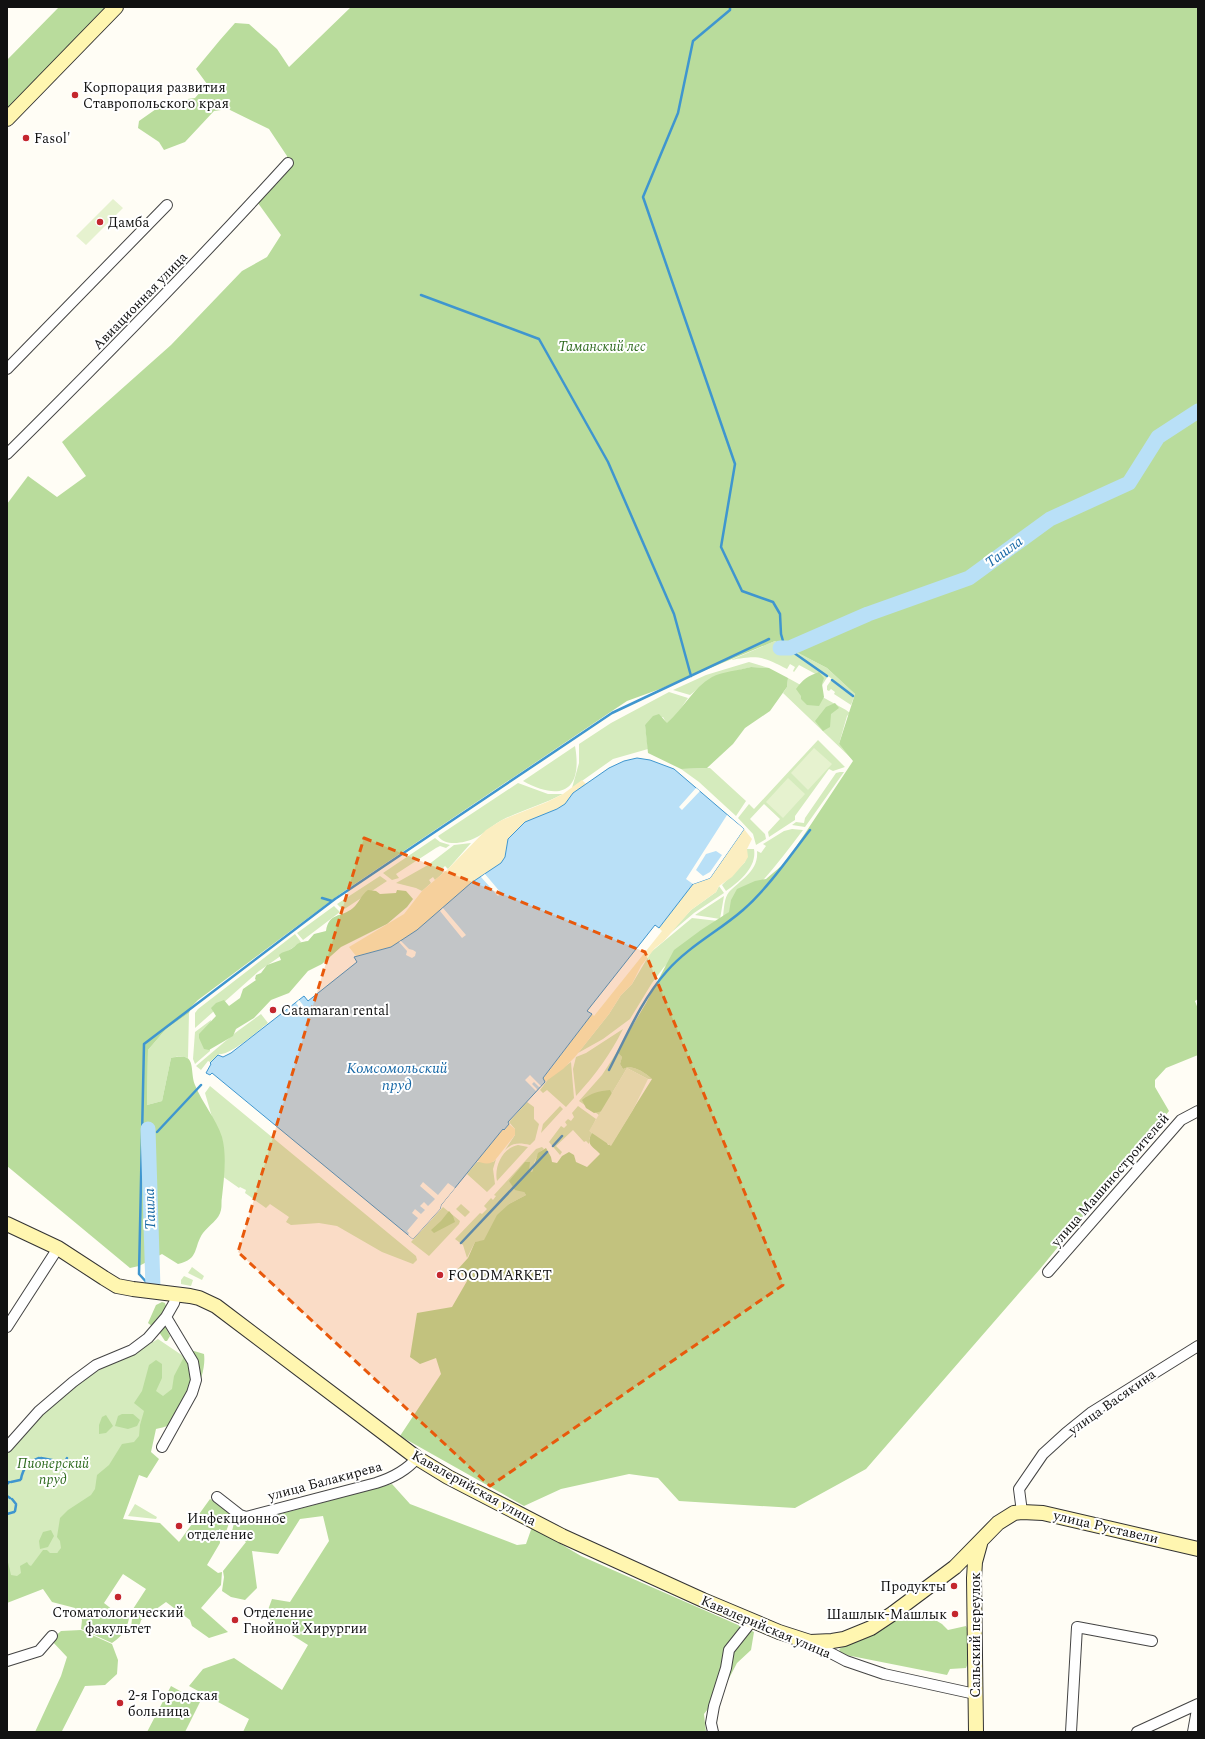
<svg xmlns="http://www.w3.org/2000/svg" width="1205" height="1739" font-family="Spectral,serif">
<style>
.green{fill:#d5ebbd}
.forest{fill:#b9dc9c}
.sand{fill:#fbeec1}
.pitch{fill:#e6f2cf}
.water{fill:#b9e0f7;stroke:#3f96cf}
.pier{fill:#fffdf5;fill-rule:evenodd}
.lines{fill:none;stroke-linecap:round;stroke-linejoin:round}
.stream{stroke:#3f96cf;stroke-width:2.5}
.river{stroke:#b9e0f7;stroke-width:15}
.street-casing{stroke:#444;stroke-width:12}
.secondary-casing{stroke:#333;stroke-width:16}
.street{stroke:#fff;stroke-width:10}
.secondary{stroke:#fff6b0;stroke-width:14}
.marked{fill:#e8590c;fill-opacity:0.2;stroke:#e8590c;stroke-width:3;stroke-dasharray:8 5;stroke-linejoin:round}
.poi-dot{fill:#c4262e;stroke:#fff;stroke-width:1.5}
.labels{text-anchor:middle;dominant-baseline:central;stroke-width:4;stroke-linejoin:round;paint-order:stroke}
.poi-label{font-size:14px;fill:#111;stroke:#fff;text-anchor:start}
.street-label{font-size:14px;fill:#111;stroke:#fff}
.park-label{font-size:14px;font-style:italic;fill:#2f6b1f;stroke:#fff}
.water-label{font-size:15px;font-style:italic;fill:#1768a6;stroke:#fff}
</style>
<rect width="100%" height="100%" fill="#fffdf5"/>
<!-- green -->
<path class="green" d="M775 641 827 668 855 694 851 705 834 694 835 692 831 689 829 691 827 690V686L832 679 828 676 821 687 823 678 799 665 794 672 793 671 795 667 790 664 787 669C762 656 758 655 731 660Z
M749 662 769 668 751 667 713 677 690 695 673 690 706 675Z
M788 678 846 710 850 713 847 716 839 744 853 760 783 693 787 687Z
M669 692 688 698 677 714 667 724 663 717 645 725 648 749 613 759 572 788 579 763V744L611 723Z
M818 740 845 767 833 771 829 769 795 816V820L769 837 768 832 780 819 764 804 750 819 765 834 766 839 756 845 753 834 738 818 749 804 754 809Z
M575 746C583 791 561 802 523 781Z
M707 768H710L746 801 736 816 699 782 681 769Z
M840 772H844L805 827 792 825 796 822 804 823 805 818 836 773Z
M518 783 548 794H563C544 804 523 810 504 819 493 824 483 835 475 838 465 843 445 847 438 836Z
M792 829 803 830C779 862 756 893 723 917 724 909 724 898 729 892 740 880 759 871 757 851L761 853 766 846 763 844 784 831Z
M435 838 440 842 450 845 446 848 440 846 436 848 396 874 399 878 392 880 383 873Z
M471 843 448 869 445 866 441 870 443 873 435 880 433 877 429 880 431 883 422 891 416 888 396 883 428 865 454 845Z
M747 849H754C757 867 740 881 726 891L722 885 745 862Z
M380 876 387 881 343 910 337 904Z
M719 886 724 893 694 913 667 936 691 910 716 892Z
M724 896 720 919 695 915Z
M334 906 340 912 303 940 297 933Z
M692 918 718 921 664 967 652 983 630 1019 603 1039 578 1053 609 1014 621 995 632 984 651 952Z
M295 934 301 942 259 971 195 1028V1013L198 1009Z
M189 1013 188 1058 180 1056 171 1058 162 1101 147 1105 148 1050 166 1029Z
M261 1014 268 1023C259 1030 230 1056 219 1054L210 1062 208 1061 201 1070 196 1066 235 1033Z
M211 1020 209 1034 210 1051 195 1064 193 1059 195 1032Z
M623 1029C610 1055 596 1074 576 1096L573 1069 576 1057 586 1053Z
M617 1052 622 1057 620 1064 623 1069 628 1067C638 1068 644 1072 652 1079H648L627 1068 599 1115 579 1101 602 1075Z
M571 1062 574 1098 566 1107 547 1090 543 1093 540 1090 549 1078Z
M210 1086 416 1256 417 1260 413 1264 382 1252 337 1226 319 1223 291 1225 286 1222 289 1217 270 1204 266 1208 245 1193 246 1190 240 1187 239 1188 222 1176 221 1148 205 1093Z
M527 1102 534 1107V1119L539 1124 535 1140 530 1145C520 1143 513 1142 505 1150L515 1135V1129L509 1122Z
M560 1106 563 1109 541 1133 543 1124Z
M578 1106 596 1119 590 1131 592 1133 589 1139V1144L586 1141 584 1142 573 1130 556 1146 562 1152 560 1155 549 1142 561 1126 564 1128 567 1125 565 1122 568 1119 571 1121 574 1117 572 1113Z
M518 1145 528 1147 497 1181C494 1167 502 1148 518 1145Z
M542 1147 544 1149C536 1153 534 1164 532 1172L529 1170 524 1192 526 1195 509 1204 484 1241 475 1242 467 1258 463 1245 455 1239 480 1213 482 1214 487 1209 484 1206 491 1198 493 1200 496 1196 494 1195 536 1149Z
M496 1159 493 1169 495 1184 487 1192 467 1174 477 1162H493Z
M461 1204 470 1212 465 1217 456 1209Z
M443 1207 460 1221 459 1224 429 1256 411 1242Z
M192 1267 204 1276 202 1280 188 1273Z
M184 1276 193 1280 191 1286 181 1284V1280Z
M158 1339 186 1358 191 1364 68 1545 7 1589V1452L62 1394 111 1362 141 1349Z
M135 1504 157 1517 156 1519 128 1516Z"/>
<!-- forest -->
<path class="forest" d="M59 7H109L7 112V60Z
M351 7H1198V999L1195 1001 1198 1009V1055L1166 1068 1155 1080V1087L1169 1111 1040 1269 866 1469 795 1508 679 1501 658 1478 629 1474 561 1489 524 1506 400 1436 441 1374 436 1358 420 1364 410 1357 417 1313 452 1307 467 1281 458 1269 468 1258 475 1242 484 1240 497 1215 509 1204 526 1195 524 1192 515 1190 509 1181 525 1162H530L529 1170 532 1172 538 1153 546 1148 551 1157 552 1162 557 1163 562 1156 569 1152 574 1155 576 1162 587 1167 600 1154C593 1146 585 1145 592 1133 602 1133 605 1136 608 1145L612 1143 652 1079C644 1072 638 1068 628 1067L623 1069 620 1064 622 1057 617 1052 646 1003 674 950 701 930 729 912 731 900 737 889 755 881 766 879 786 862 853 761 839 744 855 694 827 668 775 641 660 689 627 701 612 711 340 894 198 1000 191 1007 189 1013 166 1029 148 1050 147 1105 162 1101 171 1058C198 1051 189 1069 195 1085 202 1103 216 1118 222 1137 227 1155 224 1179 222 1197 221 1201 222 1206 221 1210 219 1220 209 1225 203 1233 193 1247 200 1259 178 1264L162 1254 139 1266 130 1268 7 1166V504L28 476 57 497 86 476 62 442 171 345 242 271 267 257 281 235 258 203 285 175 287 156 269 129 228 109 214 111 185 142 164 150 159 142 138 128 139 121 166 102 195 98 207 84 196 69 220 40 235 23 249 24 277 49 289 67Z
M751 667 769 668 788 678 787 687 770 711 745 728 733 744 707 768 681 769 648 753 645 725 653 716 659 714 667 723C683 709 693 688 712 677 721 672 740 670 751 667Z
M819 672 824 678 822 684 824 697 819 706 807 705 801 699V696L796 689C803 679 808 676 819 672Z
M835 703 839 708 831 714 830 727 823 731 815 721 826 707Z
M368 890 376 891 380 894 396 893 397 890 406 891 413 899 407 907 387 924 341 947 322 964 308 971 289 993 271 1000 254 1018 236 1029 233 1036 209 1050 204 1049 199 1038V1034L216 1016 211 1008 216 1003 224 1000 229 1006 240 998 243 989 256 980 255 979 256 975 261 973 267 965 281 960 279 955C283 951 286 952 291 949 300 943 295 943 308 941L314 934 326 931C329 912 341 918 353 908 359 903 361 895 368 890Z
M610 1090 612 1094 607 1110 594 1113 586 1108 582 1100C591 1093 599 1091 610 1090Z
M449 1211 453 1216 455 1222 434 1233 431 1230 441 1221Z
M162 1302 165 1303 167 1309 162 1320 170 1336 167 1341H165L159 1332 148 1323 156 1305Z
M194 1351 204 1354C207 1375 190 1410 173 1423 169 1426 161 1428 156 1429L151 1452 159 1459 147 1478 139 1475 123 1519 160 1523 179 1542 210 1499 232 1514 226 1532 219 1529 220 1543 207 1565 218 1573 222 1572 221 1585 201 1608 228 1632 209 1638 192 1626 190 1620 166 1602 141 1620 138 1631 131 1628 133 1609 146 1589 123 1574 104 1603 118 1614 130 1613C128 1627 124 1635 112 1643L81 1629 82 1620 75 1608 52 1602 43 1589 7 1603V1558L11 1575 17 1576 21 1573 20 1566 27 1562 29 1565 31 1566 43 1550H47L50 1553H57L61 1548 60 1541 57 1537 60 1518 68 1510 91 1495 95 1489 97 1475 109 1465 122 1444 134 1442 139 1436 140 1425 144 1411 134 1403 142 1391 149 1365 156 1360 162 1364V1378L156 1391 163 1396 172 1389 174 1376 185 1355Z
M122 1414H133L140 1420 137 1426 128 1429 115 1426 118 1416Z
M106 1415 113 1426 106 1433 99 1434V1425L102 1417Z
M392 1484 410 1504 517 1545 526 1544 532 1527 581 1556 754 1632 751 1650 737 1663 724 1688 704 1714 706 1732H243L249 1719 189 1686 203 1669 234 1658 282 1690 308 1645 265 1618 272 1599 290 1602 329 1541 323 1516 300 1519 278 1554 252 1551 257 1588 245 1600 231 1597 222 1591 224 1577 223 1571 246 1542 232 1531 234 1523 239 1520 250 1522Z
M51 1530 54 1536 48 1547 40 1549 39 1541 43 1532Z
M916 1610 926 1620 932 1618 942 1624 948 1630 966 1626 968 1630 970 1659 966 1668 950 1669 947 1675 841 1654 839 1649 894 1619 913 1618Z
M81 1630 112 1644 118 1660 117 1674 105 1685 85 1686 62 1731 64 1732H35L61 1676 67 1657 51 1640 61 1631Z
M171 1686 200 1702 185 1732H147Z"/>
<!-- sand -->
<path class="sand" d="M582 780 586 784 573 793 565 804 557 809 525 822 508 839 505 857 501 863 471 883 417 930 391 947 356 956 349 947 404 914 422 891 448 869 486 830 502 820 547 802 563 794Z
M744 829 752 839 747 849 748 857 745 862 732 877 719 886 716 892 691 910 664 941 655 948 641 966 632 984 621 995 609 1014 575 1057 563 1069 545 1082 543 1079 592 1014 594 1016 662 931 659 928 693 884 710 878Z
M509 1124 515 1129V1135L496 1159C491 1165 484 1164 477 1161L503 1129 505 1130Z"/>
<!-- pitch -->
<path class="pitch" d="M113 199 123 208 86 245 76 236Z
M814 748 832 764 808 790 791 773Z
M788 778 805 794 783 818 766 802Z
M627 1068 648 1079 633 1110 611 1146 589 1131Z"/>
<!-- water -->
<path class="water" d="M637 758 650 760 674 769 744 829 710 878 693 884 659 928 655 925 587 1011 592 1014 543 1078 545 1082 508 1122 509 1124 504 1130 503 1129 441 1205 440 1209 413 1239 212 1073 210 1075 206 1073 211 1064 210 1063 218 1055 223 1057 231 1053 304 996 308 1001 357 962 354 957 391 947 417 930 471 883 501 863 505 857 508 839 525 822 557 809 565 804 573 793 609 768 624 761Z"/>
<!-- pier -->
<path class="pier" d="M696 788 700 791 682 810 679 807Z
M727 815 744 829 710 878 693 884 686 879ZM716 851 722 855 710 872 703 876 696 870 706 854Z
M485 874 501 893 498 896 481 877Z
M443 908 466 935 462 938 440 911Z
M401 941 409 949 413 950 416 952 415 956 412 958 406 955 407 951 399 942Z
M299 1000 309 1013 306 1016 296 1003Z
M530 1075 541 1086 539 1087 534 1082 532 1084 537 1089 536 1091 525 1080Z
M423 1182 438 1195 448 1183 455 1188 441 1205 440 1209 413 1239 408 1235 409 1233 407 1231 418 1218 412 1213 415 1209 421 1214 425 1210 420 1206 424 1202 428 1206 435 1199 420 1186Z"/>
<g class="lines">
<!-- stream -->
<path class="stream" d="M730 7V10L693 41 678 113 643 197 735 464 721 547 742 591 773 602 780 614 781 634 785 648
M421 295 539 339 608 462 674 614 691 676
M787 648 827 676
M832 680 853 696
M322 898 332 901
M609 1070C626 1037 642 999 667 971 689 946 719 931 743 910 769 887 789 857 810 830
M157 1132 201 1085
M148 1142 152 1139
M553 1146 562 1136
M461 1243 547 1152
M150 1286 139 1274 144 1044 335 899 612 713 769 639
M41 1458 52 1460
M54 1461 62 1468 67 1458
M21 1479C23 1468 28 1462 39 1458
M11 1482 20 1480
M7 1484 9 1482
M7 1496 10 1498
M12 1499 16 1504
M15 1511 16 1505
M7 1514 14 1512"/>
<!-- river -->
<path class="river" d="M780 648H790L868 614 969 578 1050 519 1129 483 1158 437 1198 411
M148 1129 153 1288"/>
<!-- street casing -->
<g class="street-casing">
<path id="street" d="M7 369 167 205
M7 454C103 359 197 263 288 163
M1048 1272 1181 1120 1198 1111
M7 1327 58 1248
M7 1447 39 1411 73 1382 96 1365 132 1350 148 1338 166 1317 174 1303 176 1295
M162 1447 192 1393 196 1380 193 1362 166 1317
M217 1497 240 1515 246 1517 376 1483C392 1478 406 1471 417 1458
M1022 1512 1019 1489 1043 1454 1066 1433 1092 1412 1198 1346
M810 1642 846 1661 884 1674 975 1694
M7 1661 39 1651 52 1636
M713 1732 711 1723 714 1706 726 1668 729 1650 752 1621
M1071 1732 1077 1627 1152 1641
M1137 1732 1198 1704
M1193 1732 1198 1704"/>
</g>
<!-- secondary casing -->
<g class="secondary-casing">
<path id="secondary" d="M7 119 116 7
M7 1224 58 1248 104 1278 117 1286 133 1289 190 1296 199 1298 216 1306 417 1458 448 1477 562 1536 703 1600 779 1632 810 1642 832 1641 844 1639 871 1628 892 1614 955 1567 998 1523 1014 1513 1022 1512 1043 1513 1198 1549
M976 1732 974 1578 975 1562 980 1544"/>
</g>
<!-- street -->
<use href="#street" class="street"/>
<!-- secondary -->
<use href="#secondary" class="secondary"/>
</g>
<!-- marked area -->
<path class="marked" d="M364 838 645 952 783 1285 490 1486 238 1252Z"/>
<!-- markers -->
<g class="poi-dot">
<circle cx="75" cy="95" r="4"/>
<circle cx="26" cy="138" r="4"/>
<circle cx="100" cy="222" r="4"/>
<circle cx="273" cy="1010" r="4"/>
<circle cx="440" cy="1275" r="4"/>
<circle cx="179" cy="1526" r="4"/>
<circle cx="954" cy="1586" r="4"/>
<circle cx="118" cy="1597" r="4"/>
<circle cx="955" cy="1614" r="4"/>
<circle cx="235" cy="1620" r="4"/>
<circle cx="120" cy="1703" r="4"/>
</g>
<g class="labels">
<!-- poi labels -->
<g class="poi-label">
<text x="83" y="87">Корпорация развития<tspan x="83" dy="16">Ставропольского края</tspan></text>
<text x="34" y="138">Fasol'</text>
<text x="108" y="222">Дамба</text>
<text x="281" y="1010">Catamaran rental</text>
<text x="448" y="1275">FOODMARKET</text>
<text x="187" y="1518">Инфекционное<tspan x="187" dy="16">отделение</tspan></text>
<text x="946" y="1586" text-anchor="end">Продукты</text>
<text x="118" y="1612" text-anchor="middle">Стоматологический<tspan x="118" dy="16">факультет</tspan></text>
<text x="243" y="1612">Отделение<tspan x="243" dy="16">Гнойной Хирургии</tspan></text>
<text x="947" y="1614" text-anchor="end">Шашлык-Машлык</text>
<text x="128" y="1695">2-я Городская<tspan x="128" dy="16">больница</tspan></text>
</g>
<!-- street labels -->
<g class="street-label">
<text transform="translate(140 301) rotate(-46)">Авиационная улица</text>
<text transform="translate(1110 1180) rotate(-49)">улица Машиностроителей</text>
<text transform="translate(1112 1402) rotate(-35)">улица Васякина</text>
<text transform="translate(325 1481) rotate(-15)">улица Балакирева</text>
<text transform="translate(474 1488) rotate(29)">Кавалерийская улица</text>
<text transform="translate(1106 1527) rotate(13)">улица Руставели</text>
<text transform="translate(766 1627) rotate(23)">Кавалерийская улица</text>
<text transform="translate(975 1635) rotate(-90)">Сальский переулок</text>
</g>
<!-- park labels -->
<g class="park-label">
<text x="602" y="346">Таманский лес</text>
<text x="53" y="1463">Пионерский<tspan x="53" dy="16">пруд</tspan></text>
</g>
<!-- water labels -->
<g class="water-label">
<text transform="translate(1004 552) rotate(-36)">Ташла</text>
<text x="397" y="1068">Комсомольский<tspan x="397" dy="17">пруд</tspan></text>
<text transform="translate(150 1209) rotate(-92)">Ташла</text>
</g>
</g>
<!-- border -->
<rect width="1205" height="1739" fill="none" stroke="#111111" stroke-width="16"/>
</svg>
